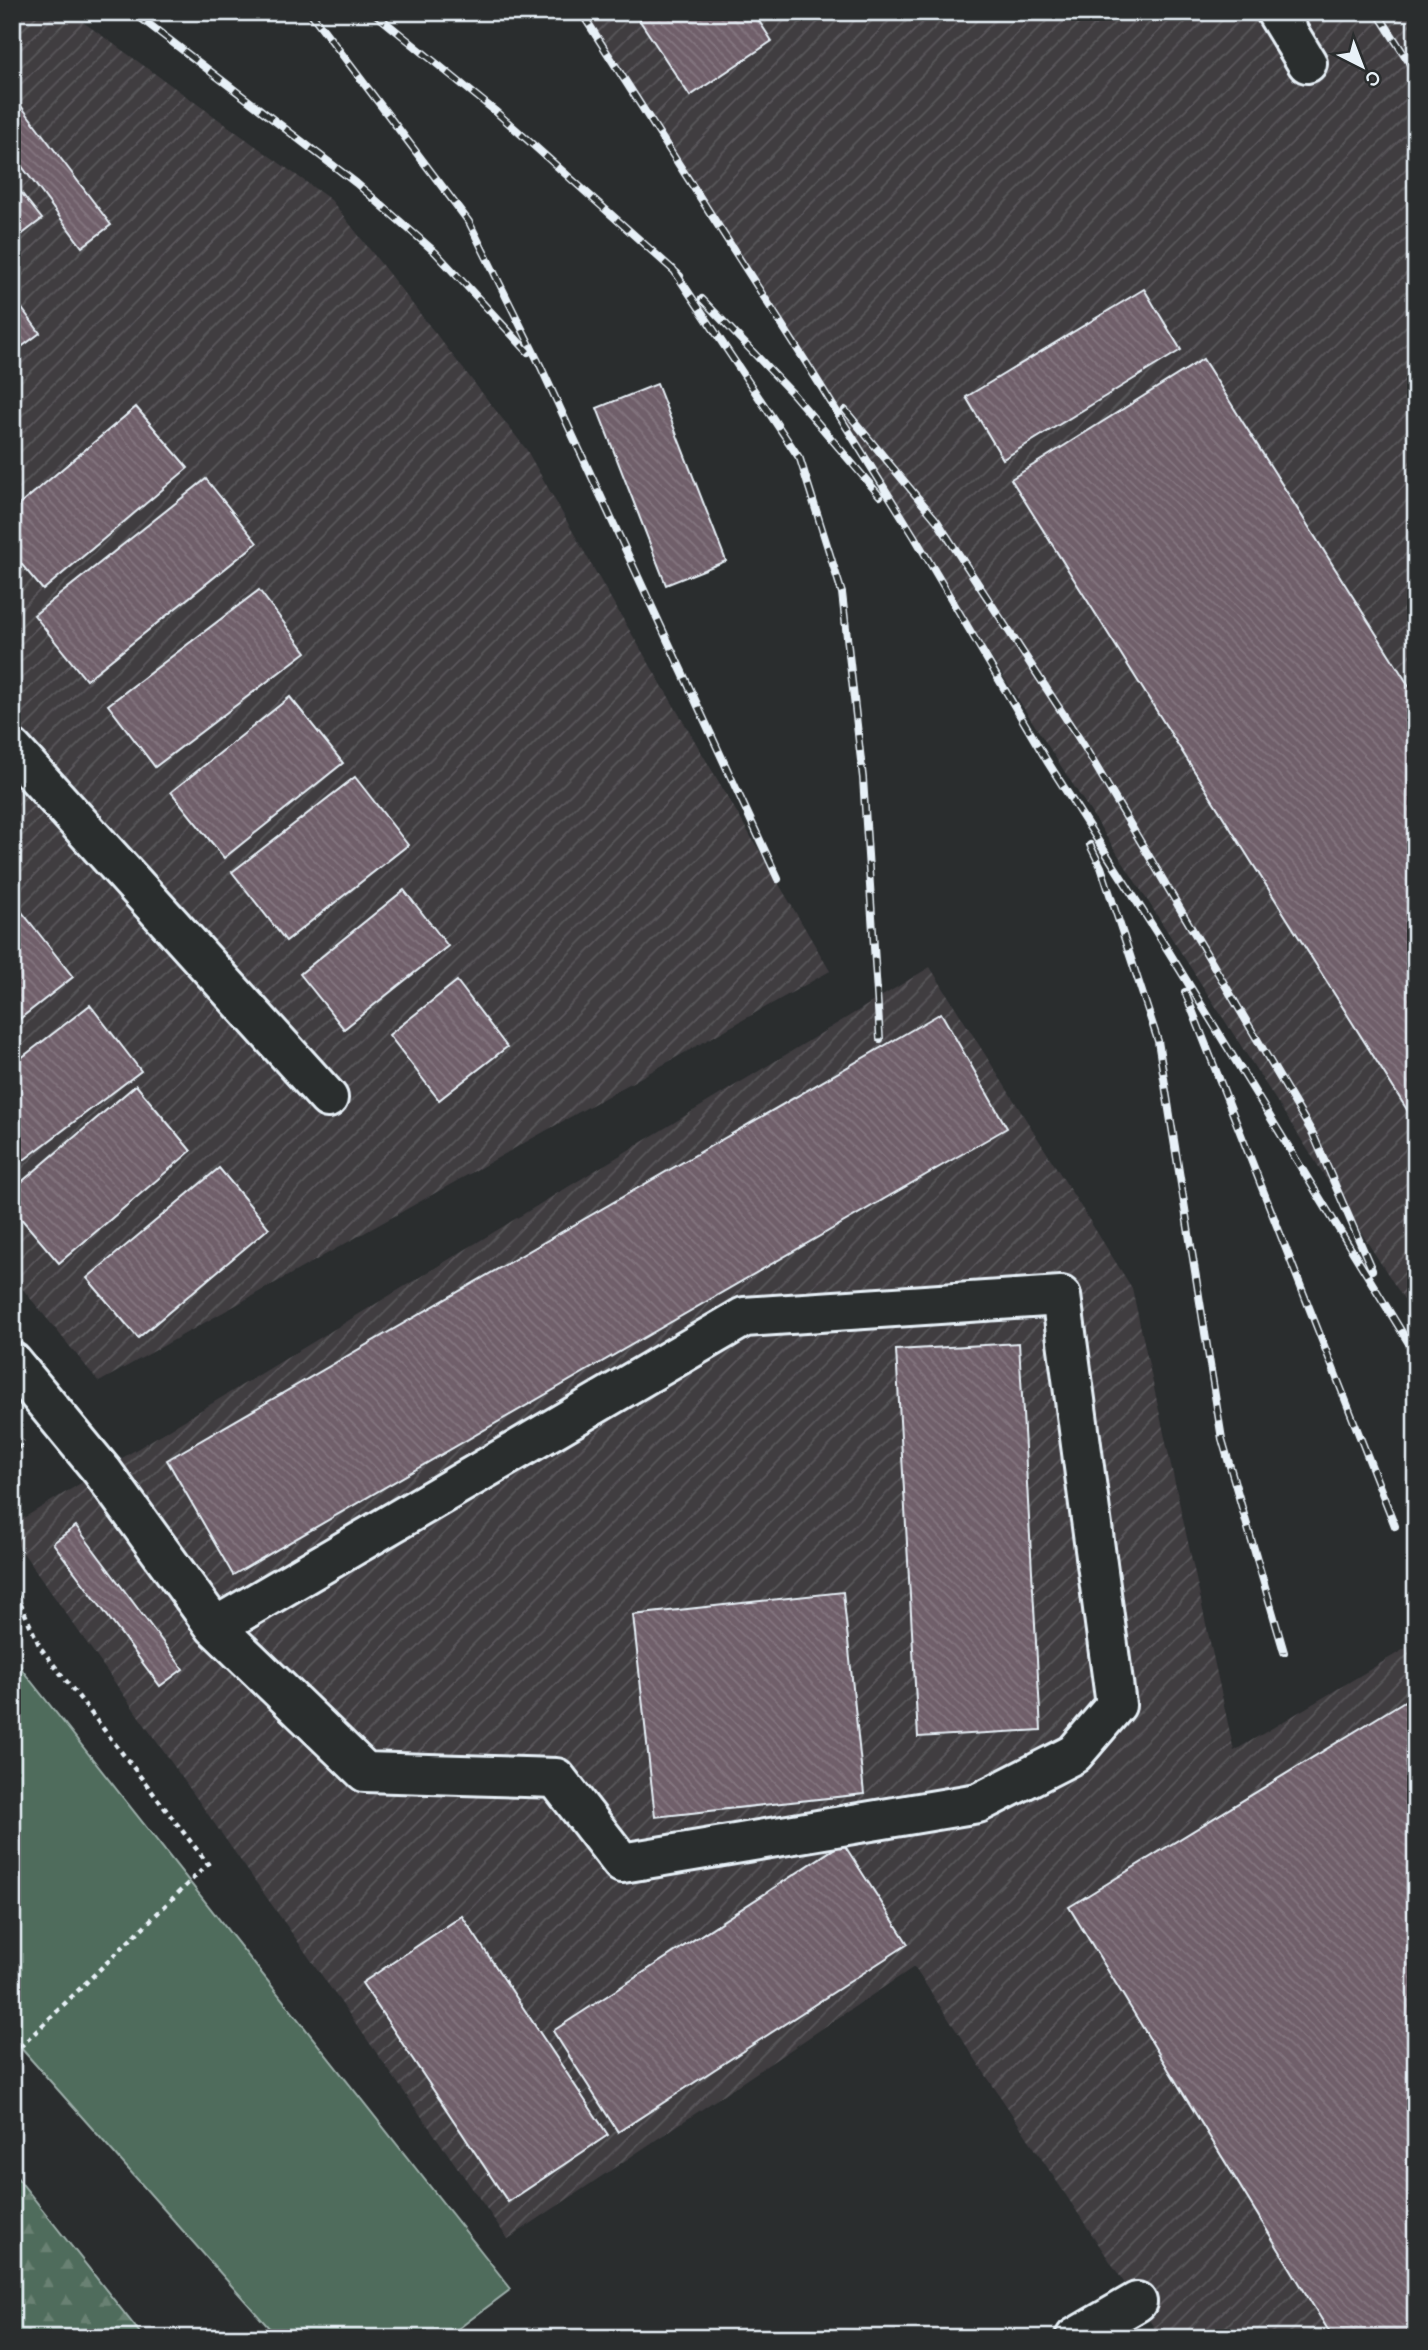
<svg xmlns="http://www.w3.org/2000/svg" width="1428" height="2350" font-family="'Balsamiq Sans',sans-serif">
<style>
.industrial{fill:url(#industrial-furrows)}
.forest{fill:url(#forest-firs);stroke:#9caeaa;stroke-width:2}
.garden{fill:#506c5b;stroke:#9caeaa;stroke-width:2}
.building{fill:url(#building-back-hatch);stroke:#e8f1f8;stroke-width:2}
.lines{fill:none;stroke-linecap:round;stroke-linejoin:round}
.minor-casing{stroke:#e8f1f8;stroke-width:44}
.path{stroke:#e8f1f8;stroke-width:4.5;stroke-dasharray:5 5;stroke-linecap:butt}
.minor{stroke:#2a2d2e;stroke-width:38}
.rail-casing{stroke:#e8f1f8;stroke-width:8}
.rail{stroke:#2a2d2e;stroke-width:5;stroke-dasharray:16;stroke-linecap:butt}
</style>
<defs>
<pattern id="industrial-furrows" width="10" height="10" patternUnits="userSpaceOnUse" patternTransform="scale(1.75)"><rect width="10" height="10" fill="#3f3c40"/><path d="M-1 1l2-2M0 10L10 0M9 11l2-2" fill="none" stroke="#5b595c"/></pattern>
<pattern id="forest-firs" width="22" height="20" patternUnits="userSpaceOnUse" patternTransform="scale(1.75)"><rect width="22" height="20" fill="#506c5b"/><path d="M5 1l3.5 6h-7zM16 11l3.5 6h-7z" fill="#698173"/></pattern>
<pattern id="building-back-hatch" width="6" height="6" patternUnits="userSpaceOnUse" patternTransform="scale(1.75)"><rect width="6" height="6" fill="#705f6a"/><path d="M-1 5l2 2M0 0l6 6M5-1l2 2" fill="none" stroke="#847680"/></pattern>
</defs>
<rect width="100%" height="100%" fill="#2a2d2e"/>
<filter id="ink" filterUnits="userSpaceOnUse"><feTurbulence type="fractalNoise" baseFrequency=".0143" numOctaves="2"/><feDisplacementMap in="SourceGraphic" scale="14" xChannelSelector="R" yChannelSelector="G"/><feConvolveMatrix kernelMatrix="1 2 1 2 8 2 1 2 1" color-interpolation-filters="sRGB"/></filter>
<g filter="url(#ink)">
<!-- industrial -->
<path class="industrial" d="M12 12H69L331 200 526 449 603 585 830 971 99 1382 12 1276Z
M576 12H1416V1318Z
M930 967 1132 1288 1234 1751 1416 1642V2338H1161L914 1967 508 2239 12 1537V1525Z"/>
<!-- forest -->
<path class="forest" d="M12 2171 144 2338H12Z"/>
<!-- garden -->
<path class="garden" d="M12 1649 23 1671 511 2289 446 2338H278L12 2038Z"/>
<!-- building -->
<path class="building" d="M634 12H753L772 41 690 96Z
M12 94 111 225 82 247 12 153Z
M12 181 42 219 12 242Z
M1144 289 1181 350 1003 459 966 397Z
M12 295 40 333 12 354Z
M1203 359 1416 697V1124L1011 479Z
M657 384 726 561 666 585 597 408Z
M136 407 188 468 43 590 12 553V511Z
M206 479 257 543 86 680 34 615Z
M259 590 306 652 155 767 108 705Z
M290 697 343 763 224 858 171 792Z
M355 777 408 845 286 941 232 872Z
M404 890 448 946 344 1029 300 974Z
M22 912 73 977 12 1025V920Z
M457 981 507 1047 439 1100 389 1035Z
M90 1005 141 1071 12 1169V1065Z
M941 1013 1007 1128 233 1575 167 1460Z
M136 1085 191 1151 59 1263 12 1208V1190Z
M219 1168 269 1228 138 1338 87 1278Z
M1019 1343 1041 1730 918 1737 896 1350Z
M76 1526 183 1669 160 1686 53 1543Z
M843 1592 864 1794 655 1817 633 1615Z
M1416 1694V2338H1333L1069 1907Z
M843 1843 908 1944 618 2132 553 2031Z
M462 1916 608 2135 508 2202 362 1983Z"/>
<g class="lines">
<!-- minor casing -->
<g class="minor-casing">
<path id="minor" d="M1276 12 1307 63
M12 749 328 1098
M12 1362 102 1471 215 1627 365 1772 556 1778 622 1863 978 1803 1074 1754 1116 1705 1061 1296 744 1317 215 1627
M1075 2338 1137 2302"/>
</g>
<!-- path -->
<path class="path" d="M12 1457 23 1440
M12 1585 40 1647 208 1864 12 2055"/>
<!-- minor -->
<use href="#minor" class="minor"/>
<!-- rail casing -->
<g class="rail-casing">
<path id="rail" d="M133 12 356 183 435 252 528 352
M310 12 469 222 540 365 778 879
M373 12 495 111 680 276
M581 12 809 367 914 536 1047 761 1169 952 1416 1355
M1377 12 1416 73
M673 269 800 459 842 593 863 778 880 1039
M702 299 793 394 880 496
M845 410 937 521 1084 746 1313 1134 1372 1270
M1090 845 1101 867 1158 1041 1222 1439 1284 1652
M1185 992 1395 1526"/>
</g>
<!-- rail -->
<use href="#rail" class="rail"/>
</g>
</g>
<!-- margin -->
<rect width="1428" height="2350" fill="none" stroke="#2a2d2e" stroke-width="42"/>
<rect x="21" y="21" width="1386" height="2308" fill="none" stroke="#e8f1f8" stroke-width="2.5" filter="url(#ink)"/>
<!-- north arrow -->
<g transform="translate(1362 66) rotate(138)" stroke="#2a2d2e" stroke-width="5" paint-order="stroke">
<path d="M0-5L12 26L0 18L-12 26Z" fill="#e8f1f8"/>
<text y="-10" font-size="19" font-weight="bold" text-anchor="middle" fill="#e8f1f8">С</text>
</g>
</svg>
